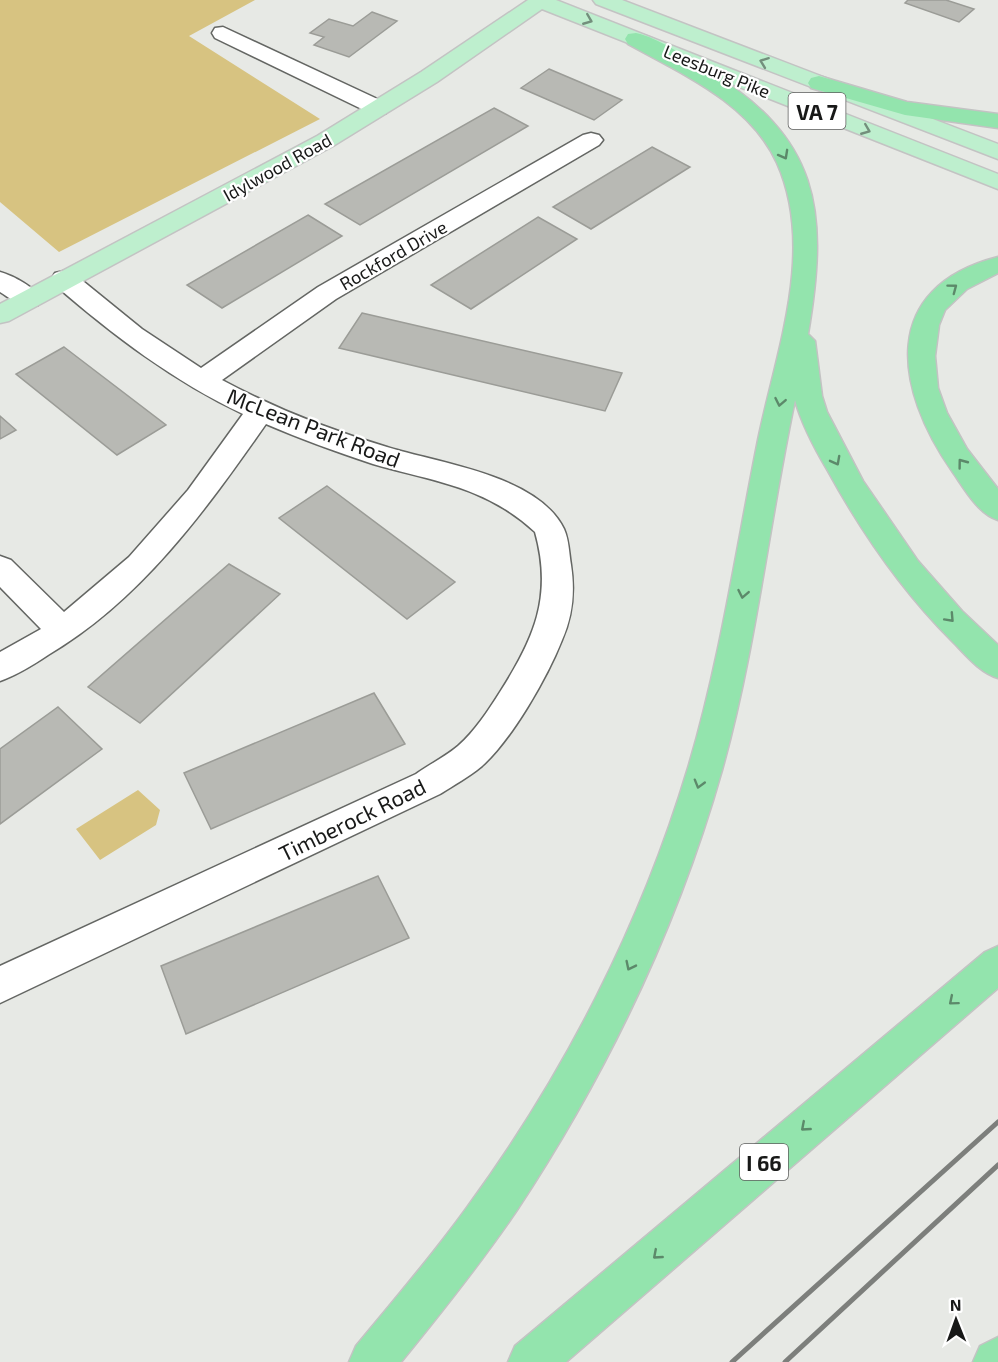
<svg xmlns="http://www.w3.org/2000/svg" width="998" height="1362" font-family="'Exo 2',sans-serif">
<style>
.green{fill:#d7c381}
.building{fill:#b8b9b4;stroke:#9b9c97;stroke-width:1.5}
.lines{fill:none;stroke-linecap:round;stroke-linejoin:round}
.minor-casing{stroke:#646663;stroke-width:3}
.major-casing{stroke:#c3c3c3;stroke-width:3}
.highway-casing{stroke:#c3c3c3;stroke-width:3}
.minor{fill:#fff;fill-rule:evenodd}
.major{fill:#beefce;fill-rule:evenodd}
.highway{fill:#93e4ad;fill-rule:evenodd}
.rail{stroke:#7d7f7c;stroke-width:5}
.oneway{stroke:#738f7c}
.oneway2{stroke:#5c896a}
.labels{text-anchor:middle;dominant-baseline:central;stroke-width:4.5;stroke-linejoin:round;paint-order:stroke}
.far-street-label{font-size:18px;fill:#181918;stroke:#fff}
.shield{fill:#fff;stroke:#5d5e5d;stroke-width:1.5}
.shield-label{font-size:21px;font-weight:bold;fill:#181918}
.street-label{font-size:22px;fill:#181918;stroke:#fff}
</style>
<rect width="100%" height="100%" fill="#e7e9e5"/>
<!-- green -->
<path class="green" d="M0 0H255L189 36 320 119 59 252 0 202Z
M138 790 160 810 156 825 100 860 76 829Z"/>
<!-- building -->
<path class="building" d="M908 0H946L974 9 959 22 905 3Z
M372 12 397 21 349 57 314 45 324 37 310 33 329 19 353 26Z
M549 69 622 100 594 120 521 88Z
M494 108 528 126 360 225 325 204Z
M652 147 690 167 591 229 553 207Z
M308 215 342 236 222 308 187 285Z
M538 217 577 239 471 309 431 285Z
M362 313 622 373 605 411 339 348Z
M64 347 166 425 117 455 16 374Z
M0 416 16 430 0 439Z
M327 486 455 582 407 619 279 518Z
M229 564 280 594 140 723 88 687Z
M374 693 405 744 211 829 184 773Z
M58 707 102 749 0 824V749Z
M378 876 409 938 186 1034 161 966Z"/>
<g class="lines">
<!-- minor casing -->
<g class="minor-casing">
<path id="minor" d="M223 27 386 103 389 108 386 113 378 115 370 113 215 38 212 33 215 28Z
M591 133 599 135 603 140 599 145 336 299 222 380C274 408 330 430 387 447 438 463 538 475 564 529 569 540 569 553 571 565 575 591 573 615 562 640 547 678 512 739 482 766 469 777 454 785 440 794L0 1003V966L416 774C430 764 445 757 458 746 475 731 488 711 500 692 534 639 553 596 535 532 485 486 435 482 373 464 337 452 301 439 266 424 205 511 141 600 48 655 33 665 17 675 0 681V652L41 629 0 587V556L11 560 64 612 129 557 188 490 243 414C173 381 113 335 55 285L51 279 55 273 64 271 73 273 142 329 201 368 318 287 583 135Z
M0 272C14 276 34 287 42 299L38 305C22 309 13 300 0 292Z"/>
</g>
<!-- major casing -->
<g class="major-casing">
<path id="major" d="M528 0H556L998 174V189L542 9 437 82 333 146 9 321 0 323V304L317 136 421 72Z
M593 0H622L998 144V159L596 4Z"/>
</g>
<!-- highway casing -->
<g class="highway-casing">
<path id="highway" d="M636 33C659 38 684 56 705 69 820 137 829 210 808 334L815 341 822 396 827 412 863 481 918 561 962 611 998 645V678C979 672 966 655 952 641 902 591 862 533 828 471 815 449 802 425 795 400 769 523 756 649 722 770 678 925 606 1075 517 1210 481 1263 441 1313 401 1362H349L356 1346C394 1300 433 1255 468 1206 564 1075 641 925 688 768 720 661 736 550 758 440 776 352 816 250 777 163 750 103 682 74 628 44L625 39 628 34Z
M819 76 907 102 998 114V128L905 115 811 88 808 83 811 78Z
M998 257V273L967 289 945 310 939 325 935 356 938 388 947 413 967 449 998 489V520C978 514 964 488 952 471 895 389 878 288 998 257Z
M998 946V988L566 1362H508L515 1346 985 952Z
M998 1337V1362H973L980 1346Z"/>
</g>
<!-- minor -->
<use href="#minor" class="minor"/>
<!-- major -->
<use href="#major" class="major"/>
<!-- highway -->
<use href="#highway" class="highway"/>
<!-- rail -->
<path class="rail" d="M732 1362 998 1122
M785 1362 998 1165"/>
</g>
<!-- one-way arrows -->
<defs><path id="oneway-chevron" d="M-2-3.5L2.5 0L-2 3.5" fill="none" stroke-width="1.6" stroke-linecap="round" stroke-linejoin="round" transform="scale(1.5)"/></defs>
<g class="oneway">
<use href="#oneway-chevron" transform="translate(588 20) rotate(22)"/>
<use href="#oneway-chevron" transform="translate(764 62) rotate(-159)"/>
<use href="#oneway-chevron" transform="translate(866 130) rotate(22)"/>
</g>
<g class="oneway2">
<use href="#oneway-chevron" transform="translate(784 155) rotate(61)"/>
<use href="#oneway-chevron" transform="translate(953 288) rotate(-37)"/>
<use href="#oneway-chevron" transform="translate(780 402) rotate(101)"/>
<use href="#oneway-chevron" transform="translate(836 461) rotate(62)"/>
<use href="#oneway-chevron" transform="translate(962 463) rotate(-127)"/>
<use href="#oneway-chevron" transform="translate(743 594) rotate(101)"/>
<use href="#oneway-chevron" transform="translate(950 618) rotate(47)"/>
<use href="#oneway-chevron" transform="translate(699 784) rotate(106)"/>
<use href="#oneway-chevron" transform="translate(630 966) rotate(116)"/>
<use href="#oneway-chevron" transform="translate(953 1001) rotate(140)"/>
<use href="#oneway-chevron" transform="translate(805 1127) rotate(139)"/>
<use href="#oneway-chevron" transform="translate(657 1255) rotate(139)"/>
</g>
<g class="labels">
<!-- far-street labels -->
<g class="far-street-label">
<text transform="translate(717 71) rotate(22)">Leesburg Pike</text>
<text transform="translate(277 167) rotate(-29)">Idylwood Road</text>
<text transform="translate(393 255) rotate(-30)">Rockford Drive</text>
</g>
<!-- shield labels -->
<g class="shield">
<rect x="788.5" y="93" width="57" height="36" rx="4.5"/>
<rect x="740" y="1144" width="48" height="36" rx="4.5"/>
</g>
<g class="shield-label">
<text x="817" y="111">VA 7</text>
<text x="764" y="1162">I 66</text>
</g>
<!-- street labels -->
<g class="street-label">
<text transform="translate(314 427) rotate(21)">McLean Park Road</text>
<text transform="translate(352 819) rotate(-26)">Timberock Road</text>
</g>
</g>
<!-- north arrow -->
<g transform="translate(956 1320) rotate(359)" stroke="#ffffff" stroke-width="4.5" paint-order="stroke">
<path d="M0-4.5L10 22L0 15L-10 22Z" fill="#181918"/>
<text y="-9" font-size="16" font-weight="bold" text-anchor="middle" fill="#181918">N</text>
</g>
</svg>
